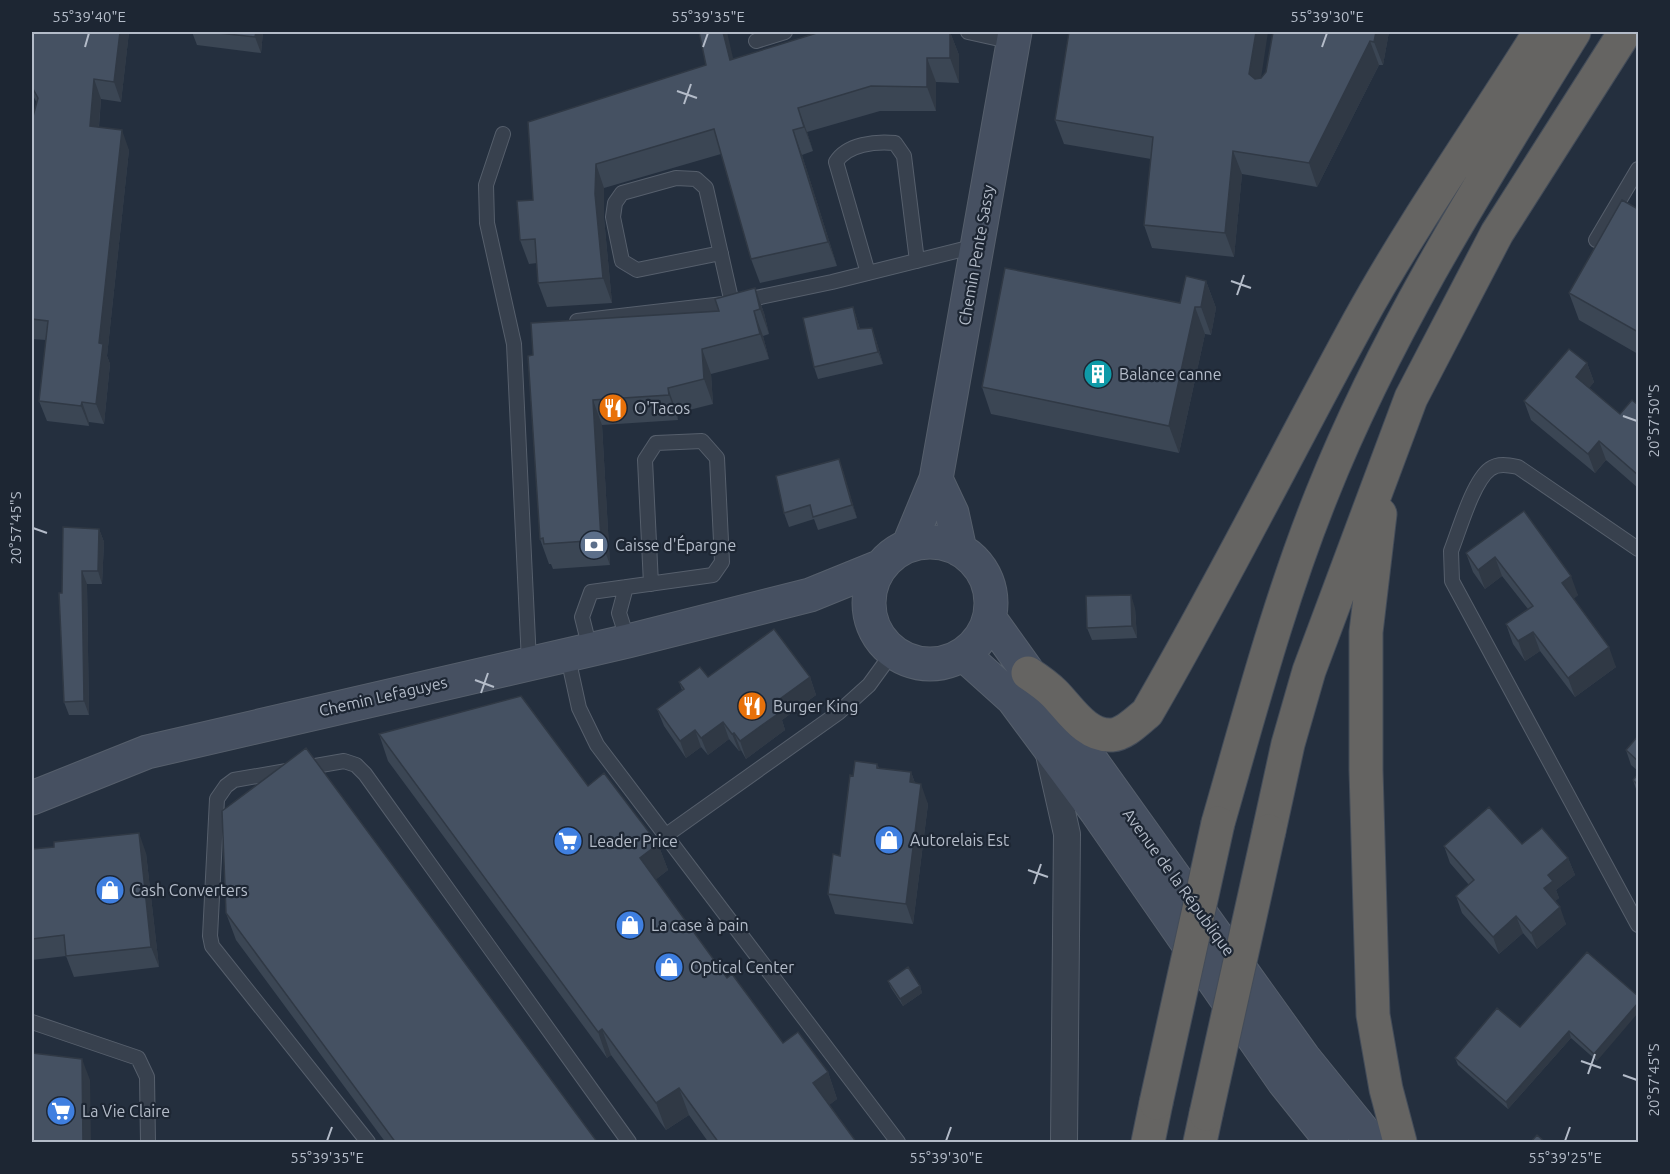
<svg xmlns="http://www.w3.org/2000/svg" width="1670" height="1174" font-family="Ubuntu,sans-serif">
<style>
.lines{fill:none;stroke-linecap:round;stroke-linejoin:round}
.service-casing{stroke:#565f6c;stroke-width:16}
.minor-casing{stroke:#565f6c;stroke-width:28}
.secondary-casing{stroke:#565f6c;stroke-width:35}
.trunk-casing{stroke:#434c59;stroke-width:35}
.service{stroke:#38414e;stroke-width:14}
.minor{stroke:#38414e;stroke-width:26}
.secondary{stroke:#465061;stroke-width:33}
.trunk{stroke:#656462;stroke-width:33}
.trunk-bridge-casing{stroke:#434c59;stroke-width:35;stroke-linecap:butt}
.trunk-bridge{stroke:#656462;stroke-width:33}
.wall{fill:#3b4654}
.shaded-wall{fill:#303945}
.building{fill:#455162;stroke:#303945;stroke-width:1.5}
.ticks{fill:none;stroke:#b4bcc9;stroke-width:2}
.labels{text-anchor:middle;dominant-baseline:central;stroke-width:4.5;stroke-linejoin:round;paint-order:stroke}
.street-label{font-size:16px;fill:#b4bcc9;stroke:#1d2633}
.poi-label{font-size:16px;fill:#b4bcc9;stroke:#1d2633;text-anchor:start}
.neatline{fill:none;stroke:#b4bcc9;stroke-width:2}
.ticks-label{font-size:15px;text-anchor:middle;fill:#b4bcc9}
</style>
<rect width="100%" height="100%" fill="#242f3e"/>
<g class="lines">
<!-- service casing -->
<g class="service-casing">
<path id="service" d="M968 32 1013 42
M756 41 785 32
M503 134 486 185 487 223 514 344 529 662
M1596 240 1638 169
M721 253 637 270 622 261 613 217 615 203 622 193 676 178 696 179 706 188 732 303
M868 273 836 162C847 144 876 141 895 143L904 156 917 261
M577 321 732 303 832 282 976 246
M1638 549 1518 467C1508 465 1498 463 1490 469 1473 481 1459 531 1451 551L1452 581 1638 925
M626 587 619 613 628 641
M590 649 582 617 591 592 713 575 722 562 717 458 702 441 656 443 645 460 651 584
M567 653 579 708 597 745 898 1142
M665 836 838 713 869 685 893 652
M32 1022 138 1058 147 1077 148 1142
M368 1142 212 946 210 936 217 799 226 786 234 780 344 761 356 765 365 774 629 1142"/>
</g>
<!-- minor casing -->
<g class="minor-casing">
<path id="minor" d="M1048 750 1067 834 1064 1142"/>
</g>
<!-- secondary casing -->
<g class="secondary-casing">
<path id="secondary" d="M936 479 952 513 960 550
M869 603a61 61 0 1 1 122 0a61 61 0 1 1-122 0Z
M909 544 936 479 1015 32
M990 619 1304 1058 1372 1142
M964 655 1013 699 1096 811 1284 1082 1332 1142
M32 798 147 752 628 641 810 595 879 567"/>
</g>
<!-- trunk casing -->
<g class="trunk-casing">
<path id="trunk" d="M1380 514 1366 632V770L1373 1015 1386 1089 1400 1142
M1028 673C1037 679 1046 685 1054 693 1070 709 1086 737 1112 735 1125 734 1138 720 1147 713 1222 584 1288 451 1359 321 1414 221 1480 128 1540 32
M1218 823C1250 712 1279 601 1322 494 1387 331 1482 181 1574 32
M1269 831 1288 744 1309 671 1411 398 1497 233 1625 32
M1148 1142 1156 1103
M1200 1142 1206 1114"/>
</g>
<!-- service -->
<use href="#service" class="service"/>
<!-- minor -->
<use href="#minor" class="minor"/>
<!-- secondary -->
<use href="#secondary" class="secondary"/>
<!-- trunk -->
<use href="#trunk" class="trunk"/>
<!-- trunk-bridge casing -->
<g class="trunk-bridge-casing">
<path id="trunk-bridge" d="M1156 1103 1218 823
M1206 1114 1269 831"/>
</g>
<!-- trunk-bridge -->
<use href="#trunk-bridge" class="trunk-bridge"/>
</g>
<!-- wall -->
<path class="wall" d="M32 32H129L121 102 101 99 99 127 129 150 107 356 110 364 104 424 89 422V426L47 421 39 401 46 340 32 339V120L37 103 32 94Z
M192 32H263L261 53 197 45Z
M950 32 959 55V83L936 82V111H880L807 132 813 151 802 155 837 266 760 283 751 259 721 154 604 188V218L612 303 547 307 538 283 537 263 529 264 520 240 533 200 733 59Z
M1389 32 1383 65H1379L1317 187 1242 174 1234 257 1152 248 1144 225 1151 159 1064 144 1055 120 1261 79Z
M1638 209V354L1579 320 1569 293Z
M1206 281 1216 308 1211 335 1205 334 1179 453 991 414 982 387 1180 303Z
M755 288 764 313 769 334 763 336 769 359 711 374 713 404 677 413 678 420 602 425 610 565 553 569 551 564H549L540 539 528 356 719 311Z
M853 307 860 329 872 328 876 340 883 364 818 379 814 367Z
M1587 363 1594 382 1589 388 1620 414 1638 405V488L1606 460 1595 473 1531 420 1524 401Z
M839 459 857 518 818 530 814 519 789 527 784 513Z
M1524 511 1578 595 1573 599 1616 667 1575 697 1540 651 1525 661 1513 644 1506 624 1528 609 1502 576 1485 589 1473 572 1466 553Z
M99 529 104 542 102 584H87L89 715H69L64 702 62 593Z
M1135 608 1137 638 1092 640 1087 628Z
M708 677H810L816 695 782 720 785 730 746 759 741 750 739 751 729 739 708 755 701 747 686 758 664 726 657 709 682 690 679 682Z
M379 734 588 786 658 844 668 870 655 880 727 978 783 1043 828 1072 837 1099 829 1105 857 1143H709L689 1115 666 1130 611 1055 607 1058 388 761Z
M1638 736V771L1631 765 1626 750Z
M877 764 879 768 911 772 915 783 928 804 913 924 835 914 828 894 840 856Z
M1638 774V795L1633 780Z
M1522 844 1568 858 1575 875 1556 890 1559 898 1555 901 1566 924 1537 949 1523 933 1499 954 1462 913 1456 896 1469 885 1450 863 1444 846Z
M32 849 146 853 159 967 74 977 66 956 32 960Z
M226 913 598 1143H386L236 940Z
M1587 952 1597 1061 1571 1038 1508 1109 1458 1065 1455 1058 1520 1027Z
M888 981 920 986 922 993 903 1006 891 988Z"/>
<!-- shaded-wall -->
<path class="shaded-wall" d="M120 32H129L121 102 114 82Z
M256 32H263L261 53 255 37Z
M723 32H727L739 84 730 60Z
M950 32 959 55V83L950 58Z
M1256 32H1268L1258 98 1249 74Z
M1376 32H1389L1383 65 1374 42Z
M1370 41 1379 65 1317 187 1309 163Z
M927 58 936 82V111L927 87Z
M94 79 101 99 97 147 90 126Z
M798 108 807 132 813 151 804 127Z
M122 130 129 150 107 356 110 364 104 424 96 404 99 343Z
M793 130 802 155 837 266 828 242Z
M1233 151 1242 174 1234 257 1225 233Z
M596 164 604 188V218L612 303 603 278 595 194Z
M1206 281 1216 308 1211 335 1201 307Z
M755 288 764 313 769 334 760 309Z
M853 307 857 319 863 341 858 329Z
M1195 307 1205 334 1179 453 1169 426Z
M754 311 763 336 769 359 760 334Z
M872 328 876 340 883 364 878 352Z
M702 349 711 374 713 404 704 379Z
M1587 363 1594 382 1583 396 1576 377Z
M668 388 677 413 678 420 669 395Z
M593 400 602 425 610 565 601 540Z
M82 402 89 422V426L81 406Z
M1599 441 1606 460 1595 473 1588 454Z
M839 459 844 473 857 518 852 505Z
M99 529 104 542 102 584 98 571Z
M1495 557 1502 576 1485 589 1478 570Z
M82 571 87 584 89 715 84 701Z
M1571 576 1578 595 1569 603 1562 583Z
M1131 595 1135 608 1137 638 1132 626Z
M1533 632 1540 651 1525 661 1518 641Z
M1609 647 1616 667 1575 697 1568 678Z
M810 677 816 695 782 720 785 730 746 759 740 741 773 704Z
M723 722 729 739 708 755 701 738Z
M695 730 701 747 686 758 680 741Z
M734 733 741 750 739 751 732 734Z
M911 772 918 792 910 782Z
M921 784 928 804 913 924 906 904Z
M139 833 146 853 159 967 151 947Z
M658 844 668 870 649 885 640 858Z
M1568 858 1575 875 1556 890 1559 898 1550 905 1544 888 1548 875Z
M1560 907 1566 924 1537 949 1531 933Z
M1516 916 1523 933 1499 954 1493 937Z
M920 986 922 993 903 1006 900 999Z
M1638 1003V1013L1597 1061 1594 1054Z
M602 1029 611 1055 607 1058 598 1032Z
M1569 1031 1571 1038 1508 1109 1506 1102Z
M82 1059 90 1080 91 1143H83Z
M828 1072 837 1099 823 1110 813 1083Z
M679 1088 689 1115 666 1130 656 1103Z"/>
<!-- building -->
<path class="building" d="M32 32H120L114 82 94 79 90 126 122 130 99 343 103 344 96 404 82 402 81 406 39 401 48 321 32 319V120L38 98 32 87Z
M209 32H256L255 37Z
M699 32H723L730 60 820 32H950V58H927V87L871 86 798 108 804 127 793 130 828 242 751 259 714 129 596 164 595 194 603 278 538 283 535 239 520 240 517 201 533 200 528 122 706 65Z
M1069 32H1256L1249 74 1255 79 1261 78 1266 72 1273 32H1376L1374 42 1370 41 1309 163 1233 151 1225 233 1144 225 1153 137 1055 120Z
M1622 200 1638 209V332L1569 293Z
M1005 268 1180 303 1186 276 1206 281 1201 307H1195L1169 426 982 387Z
M755 288 760 309 754 311 760 334 702 349 704 379 668 388 669 395 593 400 601 540 544 544 543 538 540 539 528 356 533 355 531 323 719 311 715 299Z
M853 307 858 329 872 328 878 352 814 367 803 318Z
M1569 349 1587 363 1576 377 1620 414 1632 400 1638 405V475L1599 441 1588 454 1524 401Z
M839 459 852 505 813 517 810 505 784 513 776 476Z
M1524 511 1571 576 1562 583 1609 647 1568 678 1533 632 1518 641 1506 624 1533 606 1495 557 1478 570 1466 553Z
M63 527 99 529 98 571H82L84 701 64 702 59 593H62Z
M1131 595 1132 626 1087 628 1086 596Z
M774 629 810 677 773 704 779 713 740 741 734 733 732 734 723 722 701 738 695 730 680 741 657 709 684 689 679 682 700 667 708 677Z
M521 696 588 786 604 773 658 844 640 858 727 978 732 974 783 1043 798 1032 828 1072 813 1083 857 1143H719L679 1088 656 1103 602 1029 598 1032 379 734Z
M1638 736V761L1626 750Z
M306 748 598 1143H396L226 913 222 811Z
M855 761 877 764V768L911 772 910 782 921 784 906 904 828 894 833 854 840 856 850 775 853 776Z
M1638 774V785L1633 780Z
M1489 807 1522 844 1542 828 1568 858 1548 875 1553 881 1544 888 1560 907 1531 933 1516 916 1493 937 1456 896 1474 880 1444 846Z
M139 833 151 947 66 956 64 935 32 939V849L54 847V842Z
M1587 952 1638 996V1003L1594 1054 1569 1031 1506 1102 1455 1058 1497 1008 1520 1027Z
M908 967 920 986 900 999 888 981Z
M32 1053 82 1059 83 1143H32Z
M1537 1135 1546 1143H1530Z"/>
<!-- ticks -->
<path class="ticks" d="M85 47 89 33M703 47 708 33M1322 47 1327 33M677 91 697 98M684 104 691 84M1231 281 1251 288M1237 295 1244 275M1623 416 1637 421M33 528 47 533M475 680 494 687M481 693 488 673M1028 870 1048 877M1034 884 1041 864M1581 1061 1601 1068M1588 1074 1595 1054M1623 1075 1637 1080M327 1141 332 1127M946 1141 951 1127M1565 1141 1570 1127"/>
<!-- icons -->
<defs>
<g id="building-disc" transform="scale(1.5)"><circle r="9.5" fill="#0f9aa8" stroke="#1d2633"/><path d="M-4-6H4V6H1V3H-1V6H-4ZM-2.5-4.3h1.7v1.8h-1.7ZM.8-4.3h1.7v1.8H.8ZM-2.5-1h1.7V.8h-1.7ZM.8-1h1.7V.8H.8Z" fill="#fff"/></g>
<g id="restaurant-disc" transform="scale(1.5)"><circle r="9.5" fill="#e8710a" stroke="#1d2633"/><path d="M-5-6h1v4h1v-4h1v4h1v-4h1v5L-1.5 .5V6h-2V.5L-5-1ZM5-6V6H3V1.5H1.5Q1.5-4 5-6Z" fill="#fff"/></g>
<g id="bank-disc" transform="scale(1.5)"><circle r="9.5" fill="#5c6f8a" stroke="#1d2633"/><path d="M-6-4H6V4H-6ZM0-2.3a2.3 2.3 0 1 0 0 4.6a2.3 2.3 0 1 0 0-4.6Z" fill="#fff"/></g>
<g id="shop-disc" transform="scale(1.5)"><circle r="9.5" fill="#3f7fe0" stroke="#1d2633"/><path d="M-5-2.5h2.3a2.7 3.5 0 0 1 5.4 0H5L5.5 6h-11ZM-1.5-2.5h3a1.5 2.3 0 0 0-3 0Z" fill="#fff"/></g>
<g id="supermarket-disc" transform="scale(1.5)"><circle r="9.5" fill="#3f7fe0" stroke="#1d2633"/><path d="M-6-5.5h2.5l.6 2H6L4.5 2H-2.5L-4.4-4H-6ZM-1.5 3.2a1.3 1.3 0 1 0 .1 0ZM3 3.2a1.3 1.3 0 1 0 .1 0Z" fill="#fff"/></g>
</defs>
<g fill-rule="evenodd">
<use href="#building-disc" x="1098" y="374"/>
<use href="#restaurant-disc" x="613" y="408"/>
<use href="#bank-disc" x="594" y="545"/>
<use href="#restaurant-disc" x="752" y="706"/>
<use href="#shop-disc" x="889" y="840"/>
<use href="#supermarket-disc" x="568" y="841"/>
<use href="#shop-disc" x="110" y="890"/>
<use href="#shop-disc" x="630" y="925"/>
<use href="#shop-disc" x="669" y="967"/>
<use href="#supermarket-disc" x="61" y="1111"/>
</g>
<g class="labels">
<!-- street labels -->
<g class="street-label">
<text transform="translate(976 255) rotate(-80)">Chemin Pente Sassy</text>
<text transform="translate(383 696) rotate(-13)">Chemin Lefaguyes</text>
<text transform="translate(1179 882) rotate(54)">Avenue de la République</text>
</g>
<!-- poi labels -->
<g class="poi-label">
<text x="1119" y="374">Balance canne</text>
<text x="634" y="408">O'Tacos</text>
<text x="615" y="545">Caisse d'Épargne</text>
<text x="773" y="706">Burger King</text>
<text x="910" y="840">Autorelais Est</text>
<text x="589" y="841">Leader Price</text>
<text x="131" y="890">Cash Converters</text>
<text x="651" y="925">La case à pain</text>
<text x="690" y="967">Optical Center</text>
<text x="82" y="1111">La Vie Claire</text>
</g>
</g>
<!-- border -->
<rect width="1670" height="1174" fill="none" stroke="#1d2633" stroke-width="66"/>
<rect x="33" y="33" width="1604" height="1108" class="neatline"/>
<g class="ticks-label">
<text x="89" y="22">55°39'40"E</text>
<text x="708" y="22">55°39'35"E</text>
<text x="1327" y="22">55°39'30"E</text>
<text transform="translate(1654 421) rotate(-90)" y="5">20°57'50"S</text>
<text transform="translate(16 528) rotate(-90)" y="5">20°57'45"S</text>
<text transform="translate(1654 1080) rotate(-90)" y="5">20°57'45"S</text>
<text x="327" y="1163">55°39'35"E</text>
<text x="946" y="1163">55°39'30"E</text>
<text x="1565" y="1163">55°39'25"E</text>
</g>
</svg>
